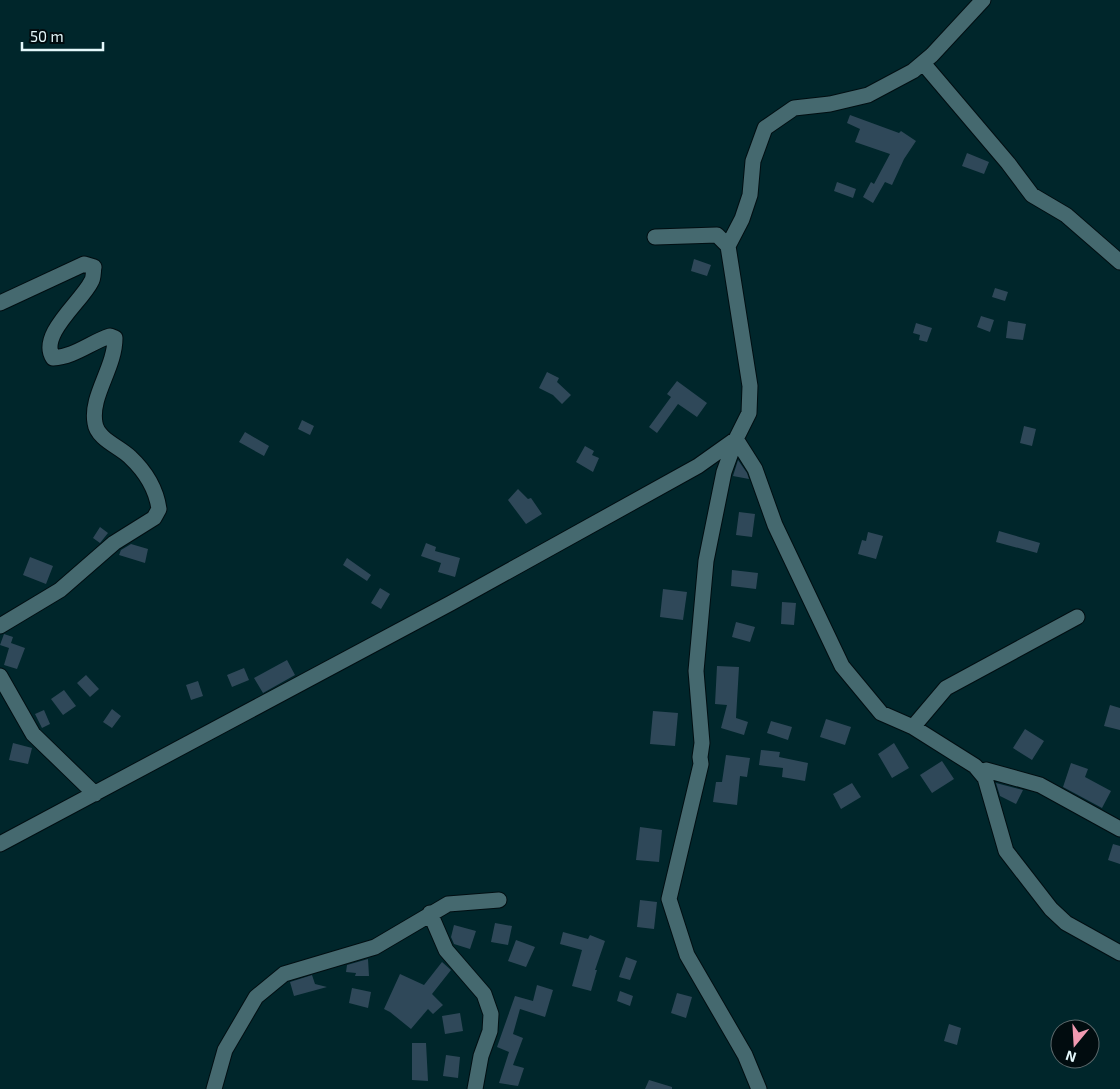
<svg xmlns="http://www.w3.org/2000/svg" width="1120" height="1089" font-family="'Exo 2',sans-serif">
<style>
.building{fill:#2f4859}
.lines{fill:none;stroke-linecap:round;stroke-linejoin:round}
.minor-casing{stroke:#000e12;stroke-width:17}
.minor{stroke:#45696f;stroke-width:15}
</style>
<rect width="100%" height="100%" fill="#00262b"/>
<!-- building -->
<path class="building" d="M850 115 899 133 901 131 916 141 904 159 892 185 885 182 873 203 863 197 871 182 874 184 890 154 855 142 860 129 847 123Z
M967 153 989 162 984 174 962 166Z
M837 182 856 189 853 198 834 191Z
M694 259 711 265 707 276 691 271Z
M995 288 1008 292 1005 301 992 297Z
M981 316 994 320 990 332 977 327Z
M1008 321 1026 324 1023 340 1006 338Z
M916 323 932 328 927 342 919 340 920 335 913 333Z
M547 372 559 378 557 382 571 395 562 404 553 395 539 388Z
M677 381 707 403 697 417 678 404 657 433 649 427 671 397 667 394Z
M302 420 314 426 310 435 298 429Z
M1024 426 1036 429 1032 446 1020 443Z
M245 432 269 446 264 456 239 442Z
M585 446 594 451 592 455 599 458 593 472 576 462Z
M738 460 747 473 749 479 733 476Z
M518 489 528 499 531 498 542 514 526 524 508 500Z
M739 512 755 514 752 537 736 535Z
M100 527 108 533 100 543 93 538Z
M999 531 1040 543 1037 553 996 542Z
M868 532 883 536 876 559 858 554 862 540 866 541Z
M426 543 436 547 435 551 460 558 455 577 438 572 441 563 421 556Z
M131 544 148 549 145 563 119 555 121 550Z
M30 557 53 566 46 584 23 575Z
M347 558 371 575 367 581 343 565Z
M732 570 758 573 756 589 731 586Z
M380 588 390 594 381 609 371 603Z
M663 589 687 592 683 620 660 617Z
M782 602 796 603 794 625 781 624Z
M736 622 755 627 750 642 732 637Z
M4 634 13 637 11 643 25 648 17 669 4 665 9 648 0 645Z
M287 660 295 675 263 693 254 678Z
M717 666 739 667 736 718 748 722 744 735 721 728 727 705 715 704Z
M244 668 249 680 232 687 227 675Z
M86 675 99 689 90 697 77 683Z
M198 681 203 696 191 700 186 685Z
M64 690 76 706 63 715 51 699Z
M1110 705 1120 708V730L1104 726Z
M112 709 121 716 112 728 103 722Z
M44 710 50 724 42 728 35 714Z
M653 711 678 713 675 746 650 744Z
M826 719 851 727 845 745 820 737Z
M771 721 792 727 788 740 767 733Z
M1025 729 1044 741 1032 760 1013 748Z
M13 743 32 748 28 764 9 760Z
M894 743 909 768 892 778 878 754Z
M761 750 780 752 779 757 808 763 805 781 782 777 783 768 759 765Z
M726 755 750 758 747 777 740 776 737 805 713 802 716 782H722Z
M942 761 954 779 932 793 920 775Z
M1071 763 1088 769 1085 777 1111 791 1102 808 1063 787Z
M852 783 861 797 841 809 833 794Z
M996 783 1023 790 1016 804 1000 796Z
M640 827 662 830 659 862 636 860Z
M1113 844 1120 846V864L1108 860Z
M640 900 657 902 654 929 637 927Z
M495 923 512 926 508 945 491 942Z
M454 925 476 931 470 949 454 944 451 937Z
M563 932 588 939 590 935 605 941 595 970H597L591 991 572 986 582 950 560 944Z
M516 940 535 947 526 967 508 961Z
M626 957 637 961 630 980 619 977Z
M368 959 369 976H355L356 973 346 972 347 965Z
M442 962 451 970 432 994 443 1005 433 1014 428 1009 411 1029 390 1012 384 1009 400 974 424 985Z
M312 975 315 984 327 987 294 996 290 982Z
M537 985 553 990 545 1017 520 1009 513 1034 523 1038 513 1065 524 1068 518 1086 499 1083 509 1052 497 1047 515 996 533 1001Z
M352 988 371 992 368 1008 349 1003Z
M620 991 633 996 630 1006 617 1001Z
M677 993 692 997 686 1018 671 1013Z
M460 1013 463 1031 445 1034 442 1016Z
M949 1024 961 1028 957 1045 944 1041Z
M412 1043H426L428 1081 412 1080Z
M446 1055 460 1057 458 1078 443 1076Z
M649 1080 672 1087V1089H645Z"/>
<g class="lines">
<!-- minor casing -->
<g class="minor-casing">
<path id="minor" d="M923 63 1008 163 1032 195 1066 215 1120 262
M655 237 717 235 728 246
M0 303 84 264 94 267C93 271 94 278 91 282 82 301 38 335 53 358 74 357 91 342 110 336L115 338C115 368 90 396 95 423 97 439 120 447 130 457 146 472 156 488 159 509L154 518 114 543 60 590 0 626
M0 676 33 734 95 794
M913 727 946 688 1077 617
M985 778 986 770 1040 785 1120 829
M0 844 451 603 698 466 736 439 749 413 750 386 728 246 742 219 750 195 753 161 765 128 794 108 830 104 868 95 913 71 932 55 983 0
M430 913 446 950 484 994 491 1014 490 1031 481 1056 475 1089
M214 1089 225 1050 256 997 284 974 375 947 448 904 499 900
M759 1089 745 1055 687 955 669 899 701 764 700 757 702 743 696 671 706 561 724 472 736 439 755 469 775 525 842 666 881 713 913 727 975 766 985 778 1006 851 1051 909 1066 923 1120 953"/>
</g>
<!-- minor -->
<use href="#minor" class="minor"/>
</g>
<!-- north arrow -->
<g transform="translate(1075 1044) rotate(198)"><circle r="24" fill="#010c0f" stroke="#5c6a6d"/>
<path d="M0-4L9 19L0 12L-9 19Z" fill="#f19ab1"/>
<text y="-8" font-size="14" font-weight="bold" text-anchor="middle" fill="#e4f8fb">N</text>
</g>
<!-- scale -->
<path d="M22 42v8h81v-8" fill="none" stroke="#e4f8fb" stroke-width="2.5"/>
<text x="30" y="42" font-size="15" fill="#e4f8fb" stroke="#010c0f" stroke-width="4" paint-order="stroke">50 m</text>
</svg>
